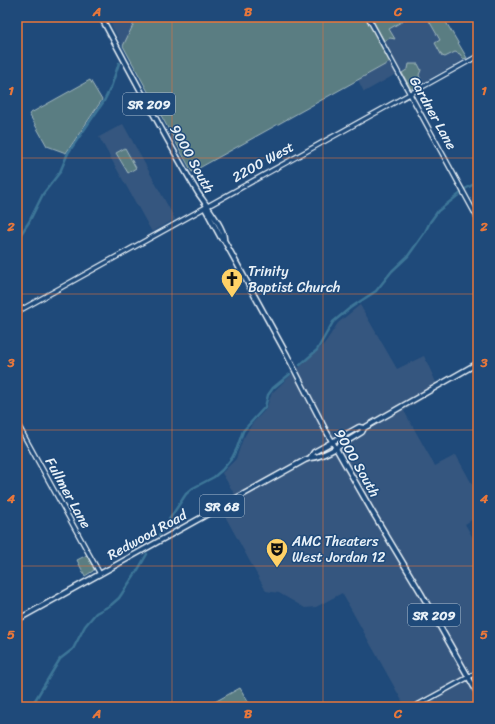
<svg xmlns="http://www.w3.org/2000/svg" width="495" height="724" font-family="Sriracha,sans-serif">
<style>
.built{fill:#36577f}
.green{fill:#5a7d82;stroke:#a1b7bd}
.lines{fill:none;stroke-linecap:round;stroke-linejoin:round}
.canal{stroke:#3e7698;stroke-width:2.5}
.minor-casing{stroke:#e8f1f8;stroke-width:6}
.major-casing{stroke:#e8f1f8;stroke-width:7}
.minor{stroke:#1f4a7a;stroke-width:3.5}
.major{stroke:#1f4a7a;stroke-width:4}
.grid{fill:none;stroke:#e8773b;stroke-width:1;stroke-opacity:0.55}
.labels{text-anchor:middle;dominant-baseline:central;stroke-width:3;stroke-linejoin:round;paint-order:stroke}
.shield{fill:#1f4a7a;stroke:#acbfd2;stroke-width:1}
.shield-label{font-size:13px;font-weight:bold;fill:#e8f1f8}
.street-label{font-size:14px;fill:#e8f1f8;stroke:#1f4a7a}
.poi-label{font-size:14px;fill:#e8f1f8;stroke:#1f4a7a;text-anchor:start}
.neatline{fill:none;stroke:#e8773b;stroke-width:1.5}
.grid-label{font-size:13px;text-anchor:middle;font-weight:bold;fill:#e8773b}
</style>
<rect width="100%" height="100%" fill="#1f4a7a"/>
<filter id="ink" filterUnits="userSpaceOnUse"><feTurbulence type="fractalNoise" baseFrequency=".025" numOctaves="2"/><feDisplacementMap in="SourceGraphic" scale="8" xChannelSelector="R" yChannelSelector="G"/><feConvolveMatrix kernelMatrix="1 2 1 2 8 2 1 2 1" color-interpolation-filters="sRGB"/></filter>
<g filter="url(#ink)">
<!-- built -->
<path class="built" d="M107 17H139L124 45H122Z
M371 17H443L467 58 411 89Z
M389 62 396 74 364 92 358 80Z
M123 124 175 219 152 232 99 137Z
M360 305 397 369 424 356 439 389 404 411 435 466 456 455 478 495V516L465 524 478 547V707H404L405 706 342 593 316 607 305 608 279 593 266 591 219 505 235 495 222 473 236 459 243 439 252 424 266 409 272 393 325 343 338 323Z"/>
<!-- green -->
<path class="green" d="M137 17H367L390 62 192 172 123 46Z
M371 17H410L389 29 395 39 390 38 384 41Z
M424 17H443L467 58 463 59 460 54 455 52 445 57 442 56 435 43 440 40 428 19Z
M409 64H418L421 70 419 75 422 83 411 89 402 73 408 69Z
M90 80 102 100 66 153 47 146 29 114Z
M125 148 136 168 128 173 116 153Z
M87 555 94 569 93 571 85 576 77 560Z
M240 688 251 707H212L211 704Z"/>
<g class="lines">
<!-- canal -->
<path class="canal" d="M465 189 478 182
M17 240 29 222 43 194 60 172 68 153 104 101 111 87 119 63
M300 365 317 350 333 322 350 308 376 291 392 271 408 256 425 232 430 222 438 211 461 193
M159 535 186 494 193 488 214 477 222 470 232 458 237 448 243 431 265 407 268 395 273 388 290 374
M31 707 60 659 73 649 85 626 96 613 111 605 119 598 139 568 147 554"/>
<!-- minor casing -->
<g class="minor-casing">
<path id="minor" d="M368 17 478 219
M17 312 478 56
M17 423 100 574
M414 707 478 672"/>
</g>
<!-- major casing -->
<g class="major-casing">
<path id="major" d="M101 17C133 76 164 136 198 193 204 202 226 230 224 240L287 355 325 429 373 513 421 593 478 694
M206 207V210L221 238 224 240
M310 458C326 457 348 440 362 432L364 428 478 363
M17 620 305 460 310 458 314 452 359 427 364 428"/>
</g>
<!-- minor -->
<use href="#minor" class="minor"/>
<!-- major -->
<use href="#major" class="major"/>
</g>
</g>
<!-- grid -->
<path class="grid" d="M172 17V707M323 17V707M17 158H478M17 294H478M17 430H478M17 566H478"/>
<!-- icons -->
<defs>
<g id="church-pin" transform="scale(1.15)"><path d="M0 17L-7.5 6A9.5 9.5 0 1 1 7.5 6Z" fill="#ffd166" stroke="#1f4a7a"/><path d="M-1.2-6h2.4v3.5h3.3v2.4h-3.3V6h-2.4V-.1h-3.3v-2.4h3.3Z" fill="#111"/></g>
<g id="theatre-pin" transform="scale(1.15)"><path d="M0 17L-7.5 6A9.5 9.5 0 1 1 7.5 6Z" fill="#ffd166" stroke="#1f4a7a"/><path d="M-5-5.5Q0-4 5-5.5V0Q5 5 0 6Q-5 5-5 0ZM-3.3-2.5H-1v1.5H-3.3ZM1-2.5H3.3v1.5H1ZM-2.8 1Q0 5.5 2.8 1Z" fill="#111"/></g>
</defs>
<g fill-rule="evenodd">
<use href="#church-pin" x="232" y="279"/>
<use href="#theatre-pin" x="277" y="549"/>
</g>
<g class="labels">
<!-- shield labels -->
<g class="shield">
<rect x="123" y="93" width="52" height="22" rx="3"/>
<rect x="200" y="495" width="44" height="22" rx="3"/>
<rect x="408" y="604" width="52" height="22" rx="3"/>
</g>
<g class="shield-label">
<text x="149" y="104">SR 209</text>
<text x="222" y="506">SR 68</text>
<text x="434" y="615">SR 209</text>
</g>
<!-- street labels -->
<g class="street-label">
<text transform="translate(433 113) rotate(61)">Gardner Lane</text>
<text transform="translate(192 159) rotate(61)">9000 South</text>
<text transform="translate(263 162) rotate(-29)">2200 West</text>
<text transform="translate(357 463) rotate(60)">9000 South</text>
<text transform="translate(68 493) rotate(61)">Fullmer Lane</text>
<text transform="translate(147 535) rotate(-29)">Redwood Road</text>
</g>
<!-- poi labels -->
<g class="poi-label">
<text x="248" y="271">Trinity<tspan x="248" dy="16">Baptist Church</tspan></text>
<text x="292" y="541">AMC Theaters<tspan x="292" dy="16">West Jordan 12</tspan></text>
</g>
</g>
<!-- margin -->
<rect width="495" height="724" fill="none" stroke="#1f4a7a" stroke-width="44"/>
<rect x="22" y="22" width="451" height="680" class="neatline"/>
<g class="grid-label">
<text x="97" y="16">A</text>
<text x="248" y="16">B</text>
<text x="398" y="16">C</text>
<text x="11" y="95">1</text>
<text x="484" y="95">1</text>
<text x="11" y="231">2</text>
<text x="484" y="231">2</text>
<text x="11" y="367">3</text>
<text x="484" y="367">3</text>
<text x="11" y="503">4</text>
<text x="484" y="503">4</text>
<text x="11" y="639">5</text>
<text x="484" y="639">5</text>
<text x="97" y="718">A</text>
<text x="248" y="718">B</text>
<text x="398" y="718">C</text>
</g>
</svg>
